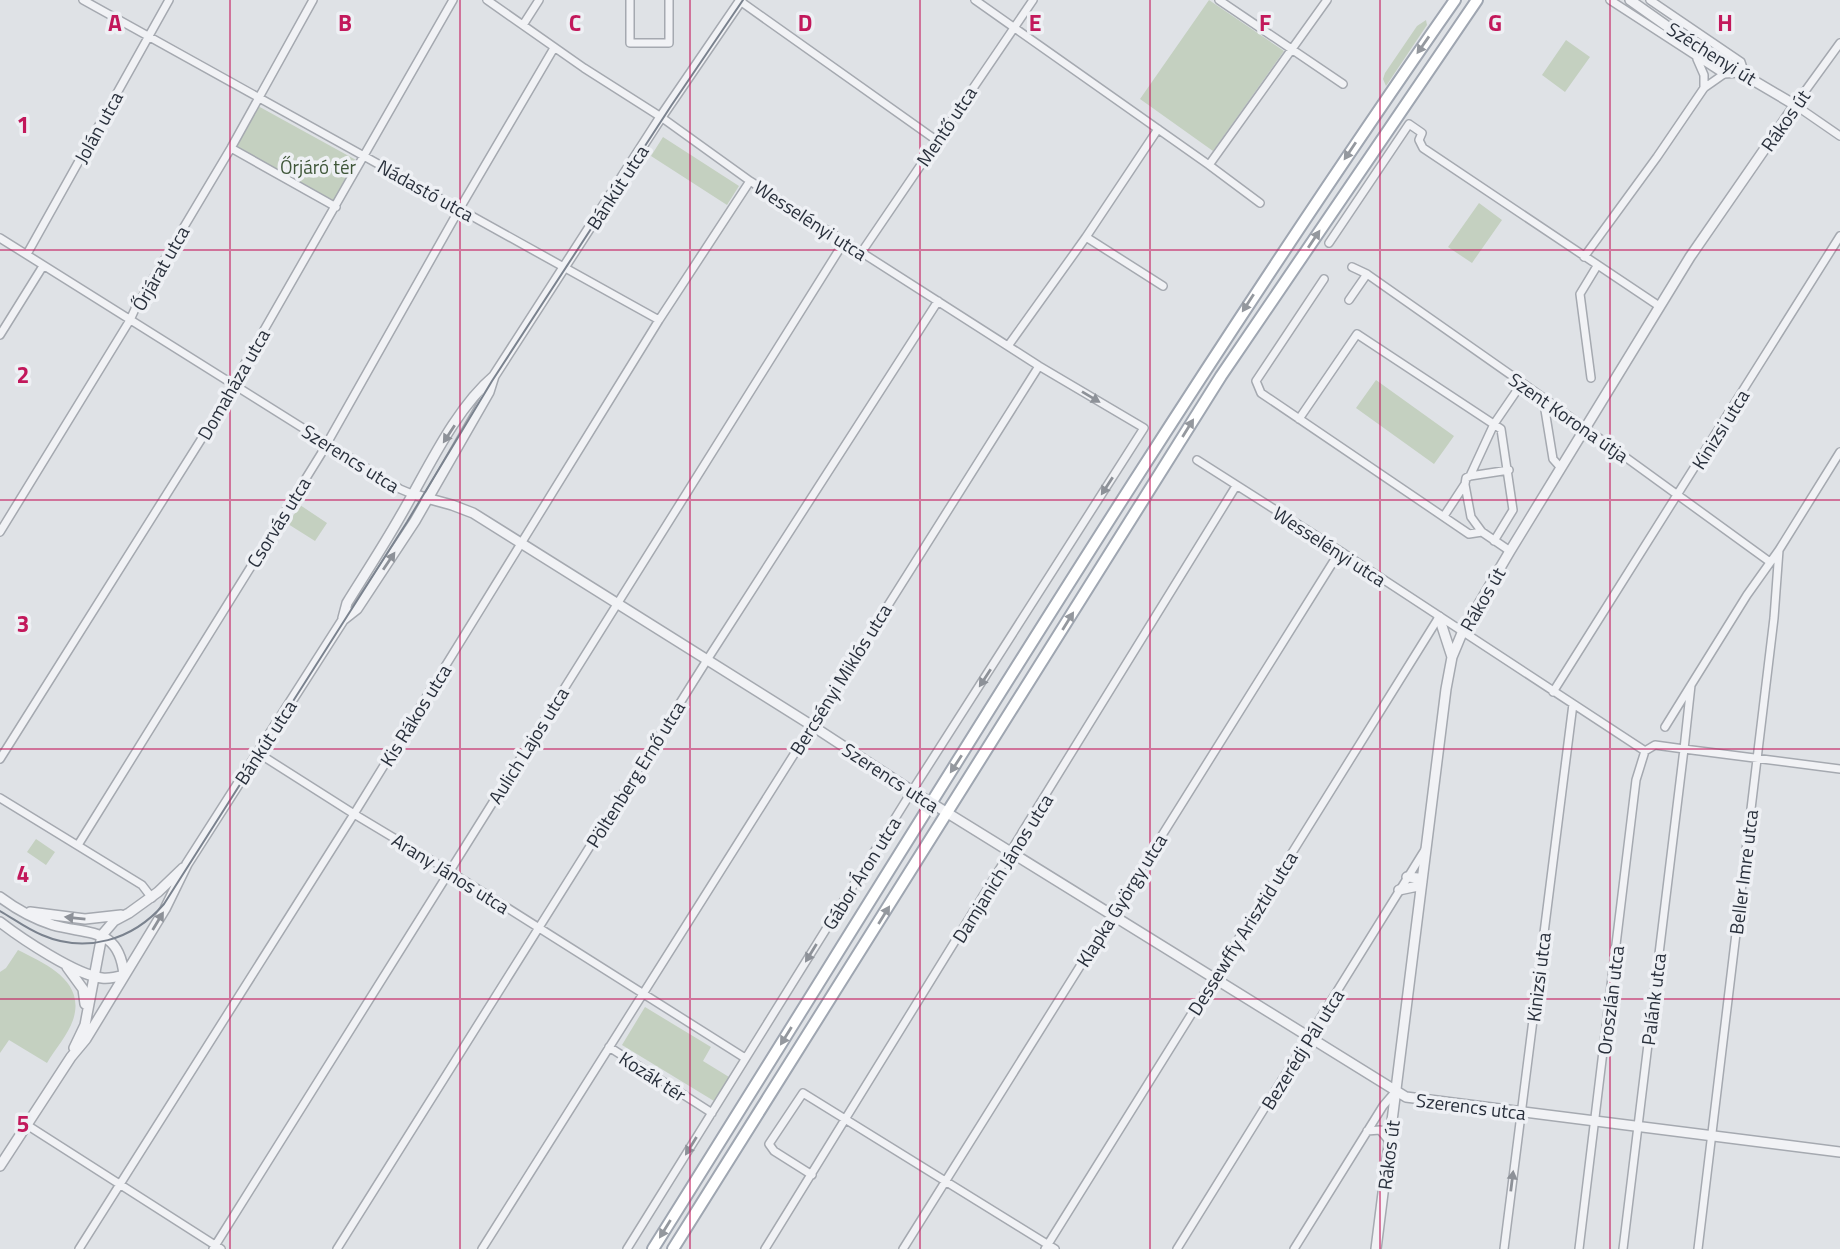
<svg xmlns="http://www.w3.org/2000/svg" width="1840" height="1249" font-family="'Titillium Web',sans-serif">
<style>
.green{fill:#c4d0c0}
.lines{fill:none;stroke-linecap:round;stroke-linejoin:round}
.minor-casing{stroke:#a5a9b0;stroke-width:10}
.tertiary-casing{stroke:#a5a9b0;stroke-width:12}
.primary-casing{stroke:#9fa6b1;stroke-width:14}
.minor{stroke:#f1f2f5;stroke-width:7}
.tertiary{stroke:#f1f2f5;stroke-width:9}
.primary{stroke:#fff;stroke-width:10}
.tram{stroke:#7a828e;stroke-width:2}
.oneway{fill:#94989e}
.oneway2{fill:#8d9198}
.grid{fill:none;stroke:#c2185b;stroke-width:2;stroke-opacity:0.55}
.labels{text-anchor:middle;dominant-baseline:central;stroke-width:7;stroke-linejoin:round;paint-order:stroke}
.street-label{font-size:19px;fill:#29303c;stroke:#eef0f4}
.park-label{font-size:19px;fill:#3e5638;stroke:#eef0f4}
.grid-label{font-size:23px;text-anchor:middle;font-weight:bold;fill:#c2185b;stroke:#eef0f4;stroke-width:7;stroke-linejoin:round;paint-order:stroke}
</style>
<rect width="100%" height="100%" fill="#dfe2e6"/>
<!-- green -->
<path class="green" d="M1209 0 1284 51 1213 151 1140 99Z
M1426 20 1427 25 1386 86 1383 79 1385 73 1417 26Z
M1566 40 1590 57 1565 92 1542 75Z
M258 106 356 160 333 202 235 147Z
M663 137 739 186 727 205 651 156Z
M1479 203 1502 220 1472 263 1448 247Z
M1376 380 1454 436 1434 464 1356 408Z
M300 505 327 523 315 541 288 524Z
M36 839 55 852 46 865 27 852Z
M18 950C46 964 86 981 73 1020 68 1035 55 1049 47 1063L9 1040 0 1053V972L6 968Z
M645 1007 711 1047 703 1061 729 1077 714 1101 622 1045Z"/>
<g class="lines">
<!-- minor casing -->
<g class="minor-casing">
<path id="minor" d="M83 0 659 320
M487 0 584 68 661 117 750 181 1039 366 1144 428 912 791 627 1249
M630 0V43H669V0
M975 0 1209 165 1260 203
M1219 0 1343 84
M1610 0 1724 74 1741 73
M1650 0 1741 62 1745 74
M740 1 936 140
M523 25 539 0
M1840 43 1795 105 1840 136
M1697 59 1704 75V88
M231 148 336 207
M1209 165 1327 0
M1086 237 1163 286
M0 238 400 489 412 494
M1329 243 1409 124 1422 133 1419 140 1423 148 1659 306
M861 253 1033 0
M27 254 169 0
M1584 257 1657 157 1704 88 1724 74
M1352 267 1367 274 1548 401 1770 562
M1324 279 1256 381 1261 393 1469 534 1482 532 1510 551
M1349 300 1367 274
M0 335 43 266
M1008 346 1086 237 1158 129
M1591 378 1580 294 1597 266
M1548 401 1545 410 1553 459 1561 468
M1299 419 1357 334 1501 429 1513 510 1494 541
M1197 460 1340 551 1645 751
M1470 476 1509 470
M1465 485 1471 517 1482 532
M1444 516 1465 484 1466 478 1470 476 1494 424 1522 383
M0 532 130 320 135 309 231 148 313 0
M1779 550 1840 452
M1691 685 1747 595 1779 550 1774 618 1698 1249
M1553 692 1840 236
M1645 751 1655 745 1684 749 1691 685 1665 727
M258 753 354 814 449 871 745 1058
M0 759 231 392 240 372 453 0
M0 798 142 885 152 898
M78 845 321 454 460 208 554 48
M609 1047 712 1113
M27 1125 221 1249
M1367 1131 1380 1130 1390 1142
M812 1175 774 1151 769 1144 803 1093 1055 1249
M79 1249 354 814 659 320 750 181
M213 1249 844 242
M337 1249 707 660 938 301
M482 1249 1039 366
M765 1249 1236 486
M903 1249 1340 551
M1045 1249 1439 617
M1177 1249 1426 848
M1294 1249 1383 1106 1395 1092
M1504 1249 1573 704
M1579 1249 1636 780 1645 751
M1623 1249 1684 749 1840 769"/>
</g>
<!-- tertiary casing -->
<g class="tertiary-casing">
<path id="tertiary" d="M412 494 452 505 473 513 811 725 912 791 1406 1097 1840 1152
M1439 617 1452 657
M343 618 347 603C365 574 384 545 401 515 427 471 454 410 494 376
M1407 877 1418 878 1422 882
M1399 890 1418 886 1422 882
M0 897C16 909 34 919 53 925 90 935 119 927 124 975
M30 912 85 919 121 915
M0 922C22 939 76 975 102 978 109 979 117 977 124 975
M67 967 83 989 85 1004
M74 1048 85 1025 102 935 114 921 129 913 158 892 183 868
M0 1166 71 1057 86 1039 165 909 187 864 343 620 357 609 415 521 489 392 494 376 661 117 741 0
M1376 1249 1446 689 1452 657 1462 633 1510 551 1690 257 1795 105 1695 46 1630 0"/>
</g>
<!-- primary casing -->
<g class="primary-casing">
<path id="primary" d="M653 1249C916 830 1171 406 1455 0
M673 1249 1221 376 1477 0"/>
</g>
<!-- minor -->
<use href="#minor" class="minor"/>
<!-- tertiary -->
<use href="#tertiary" class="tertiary"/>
<!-- primary -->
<use href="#primary" class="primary"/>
<!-- tram -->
<path class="tram" d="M0 911C14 919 27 929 42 935 86 954 133 940 164 904L407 522 492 381 671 106 743 0"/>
</g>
<!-- one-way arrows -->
<defs><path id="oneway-solid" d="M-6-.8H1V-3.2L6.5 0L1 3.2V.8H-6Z" transform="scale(1.75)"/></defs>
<g class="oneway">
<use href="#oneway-solid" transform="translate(1423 45) rotate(125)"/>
<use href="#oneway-solid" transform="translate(1350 151) rotate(124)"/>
<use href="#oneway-solid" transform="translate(1314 239) rotate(-56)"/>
<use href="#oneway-solid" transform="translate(1248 303) rotate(123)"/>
<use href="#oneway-solid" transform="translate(1188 428) rotate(-58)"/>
<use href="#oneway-solid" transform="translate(1068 621) rotate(-58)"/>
<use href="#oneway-solid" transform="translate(956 764) rotate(123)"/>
<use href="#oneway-solid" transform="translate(884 915) rotate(-58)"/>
<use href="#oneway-solid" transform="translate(786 1036) rotate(122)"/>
<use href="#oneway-solid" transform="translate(665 1229) rotate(122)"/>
</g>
<g class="oneway2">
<use href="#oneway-solid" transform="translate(1091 397) rotate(31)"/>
<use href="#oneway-solid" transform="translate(449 434) rotate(123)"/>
<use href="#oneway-solid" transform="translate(1107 486) rotate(123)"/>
<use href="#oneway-solid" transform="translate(389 561) rotate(-56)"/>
<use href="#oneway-solid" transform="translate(985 678) rotate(123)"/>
<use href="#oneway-solid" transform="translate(75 918) rotate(-174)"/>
<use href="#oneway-solid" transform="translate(158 921) rotate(-59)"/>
<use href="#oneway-solid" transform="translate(811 953) rotate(122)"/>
<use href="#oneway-solid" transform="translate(691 1146) rotate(122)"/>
<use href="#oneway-solid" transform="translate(1512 1181) rotate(-83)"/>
</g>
<!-- grid -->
<path class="grid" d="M230 0V1249M460 0V1249M690 0V1249M920 0V1249M1150 0V1249M1380 0V1249M1610 0V1249M0 250H1840M0 500H1840M0 749H1840M0 999H1840"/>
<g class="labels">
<!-- street labels -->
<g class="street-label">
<text transform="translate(1712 53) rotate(32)">Széchenyi út</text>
<text transform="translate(1785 120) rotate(-55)">Rákos út</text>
<text transform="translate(946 126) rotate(-56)">Mentő utca</text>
<text transform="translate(98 127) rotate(-61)">Jolán utca</text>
<text transform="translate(617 187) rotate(-57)">Bánkút utca</text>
<text transform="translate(426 190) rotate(29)">Nádastó utca</text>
<text transform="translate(811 220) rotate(33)">Wesselényi utca</text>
<text transform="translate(160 268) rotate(-60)">Őrjárat utca</text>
<text transform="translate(233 384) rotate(-60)">Domaháza utca</text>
<text transform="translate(1569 417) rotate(35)">Szent Korona útja</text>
<text transform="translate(1720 429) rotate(-58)">Kinizsi utca</text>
<text transform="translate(351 458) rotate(32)">Szerencs utca</text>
<text transform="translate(278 522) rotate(-58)">Csorvás utca</text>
<text transform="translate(1330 546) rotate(33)">Wesselényi utca</text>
<text transform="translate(1482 599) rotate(-60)">Rákos út</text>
<text transform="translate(840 679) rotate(-58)">Bercsényi Miklós utca</text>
<text transform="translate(415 715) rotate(-58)">Kis Rákos utca</text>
<text transform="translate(265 742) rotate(-57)">Bánkút utca</text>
<text transform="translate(528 745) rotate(-58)">Aulich Lajos utca</text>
<text transform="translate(635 774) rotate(-58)">Pöltenberg Ernő utca</text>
<text transform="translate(891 777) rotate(33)">Szerencs utca</text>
<text transform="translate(1002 868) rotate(-58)">Damjanich János utca</text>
<text transform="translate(1743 872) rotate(-83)">Beller Imre utca</text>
<text transform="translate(451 873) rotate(32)">Arany János utca</text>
<text transform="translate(861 873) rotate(-58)">Gábor Áron utca</text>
<text transform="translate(1121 900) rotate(-58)">Klapka György utca</text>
<text transform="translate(1242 933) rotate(-58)">Dessewffy Arisztid utca</text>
<text transform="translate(1538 977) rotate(-83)">Kinizsi utca</text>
<text transform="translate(1653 999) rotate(-83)">Palánk utca</text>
<text transform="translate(1610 1000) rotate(-83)">Oroszlán utca</text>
<text transform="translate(1302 1049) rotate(-58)">Bezerédj Pál utca</text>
<text transform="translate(653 1076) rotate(33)">Kozák tér</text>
<text transform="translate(1471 1106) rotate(7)">Szerencs utca</text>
<text transform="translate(1388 1155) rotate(-83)">Rákos út</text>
</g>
<!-- park labels -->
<g class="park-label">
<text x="318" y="166">Őrjáró tér</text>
</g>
</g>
<g class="grid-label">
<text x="115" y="31">A</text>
<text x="345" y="31">B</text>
<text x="575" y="31">C</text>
<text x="805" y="31">D</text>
<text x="1035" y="31">E</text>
<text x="1265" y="31">F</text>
<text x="1495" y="31">G</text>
<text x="1725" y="31">H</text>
<text x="23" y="133">1</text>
<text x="23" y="383">2</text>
<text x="23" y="632">3</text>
<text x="23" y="882">4</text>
<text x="23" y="1132">5</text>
</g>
</svg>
